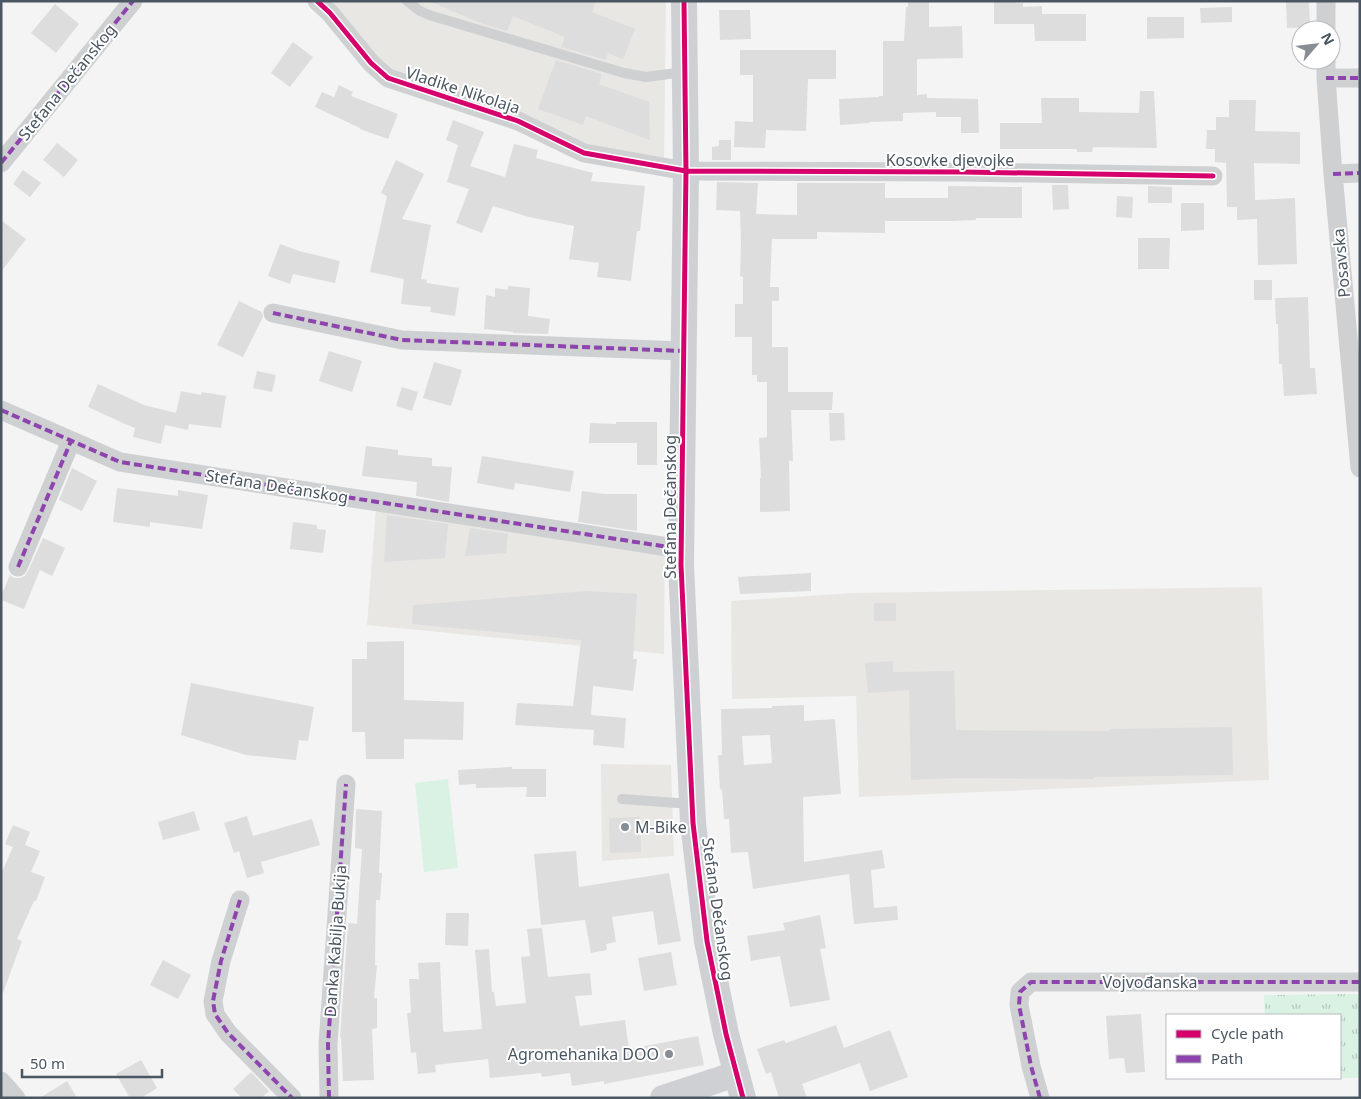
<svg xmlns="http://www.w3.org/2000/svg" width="1361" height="1099" font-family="'Noto Sans',sans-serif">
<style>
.commercial{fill:#e8e7e3}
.grass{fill:url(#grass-tufts)}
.pitch{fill:#d9f2e3}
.building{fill:#ddddde;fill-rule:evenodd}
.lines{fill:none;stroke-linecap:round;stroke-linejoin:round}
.lane{stroke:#ced0d2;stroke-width:10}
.street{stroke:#ced0d2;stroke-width:19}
.secondary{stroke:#ced0d4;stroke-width:26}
.quiet{stroke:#8e44ad;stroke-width:4;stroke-dasharray:8 4;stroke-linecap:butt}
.cycleway-casing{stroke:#fff;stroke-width:8}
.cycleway{stroke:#d6006c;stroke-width:5}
.poi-dot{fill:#868d94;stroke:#fff;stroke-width:2}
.labels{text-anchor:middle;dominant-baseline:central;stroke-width:4;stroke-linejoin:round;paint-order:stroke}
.street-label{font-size:16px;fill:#4a5661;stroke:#fff}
.poi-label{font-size:16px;fill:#4a5661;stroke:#fff;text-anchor:start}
</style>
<defs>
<pattern id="grass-tufts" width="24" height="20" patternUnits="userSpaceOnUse" patternTransform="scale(1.25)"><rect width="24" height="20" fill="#d9f2e3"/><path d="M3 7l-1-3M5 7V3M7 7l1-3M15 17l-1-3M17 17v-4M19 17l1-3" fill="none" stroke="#b2c7bb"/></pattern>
</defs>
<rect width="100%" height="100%" fill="#f4f4f4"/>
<!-- commercial -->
<path class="commercial" d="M327 1H666L664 162 586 144 399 75 379 62Z
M377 495 665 542 664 654 367 625Z
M1262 587 1269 780 859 797 856 696 732 699 731 601 853 593Z
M601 764 671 765 674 856 602 861Z"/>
<!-- grass -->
<path class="grass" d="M1359 994 1360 1078 1267 1079V1078H1340V1015H1265L1264 995Z"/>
<!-- pitch -->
<path class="pitch" d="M448 779 458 868 424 872 415 783Z"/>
<!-- building -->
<path class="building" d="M429 1H596L592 12 635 29 623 59 608 53 606 60 561 47 565 37 513 16 507 31 483 24Z
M908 1H929V27L962 26 963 58 917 59V95L927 94V98L978 99 979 133H961V117H936V112L903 113V121L869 122V123L840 125 839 99 879 97V96H883V41H904L906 7H908Z
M994 1H1016V3H1023V7L1042 6V14H1086V41H1035L1034 24H994Z
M1286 2H1309L1310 27 1287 28Z
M55 4 79 24 56 53 31 33Z
M1232 7V22L1201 23 1200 8Z
M719 10H750L751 39 720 40Z
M1147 17H1184V38L1147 39Z
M293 42 313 57 290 87 271 73Z
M740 50H836V79H808L806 131 766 130 765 148 734 147 735 121 753 122V75H740Z
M556 60 602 74 599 84 649 102 650 140 586 116 583 125 538 109Z
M339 85 353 92 351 96 398 114 388 139 360 129V128L315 107 322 92 334 97Z
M1140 91H1154L1157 148 1093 147 1092 152H1077V149H1000V123H1042L1041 98H1079V112L1139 113Z
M1229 100H1256L1255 131 1300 132V164L1254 163 1255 200 1295 198 1297 264 1258 265 1257 219 1237 220V207H1227L1226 163 1215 162V149H1206L1207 130H1216V117H1229Z
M453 120 484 132 470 166 505 177 514 144 538 150 536 158 593 173 591 181 645 186 640 231H637L631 281 597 277 599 263 569 259 574 226 529 217 493 206 482 233 456 223 469 189 447 182 458 145 446 140Z
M719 140H731V160H712V147L719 146Z
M57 143 78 160 64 177 43 160Z
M396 160 424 174 402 219 431 225 421 279 427 280 426 283 459 288 455 316 430 312 431 307 401 304 404 279 370 272 387 196 381 193Z
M23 170 41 183 30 197 13 184Z
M717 182 758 183 756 214 797 215V183H885V198H948V186L1022 187V218H976V220L953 221H885V233L817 232V239H772L770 287H779V301H772V347H788V392H833L832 410H791L793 461H789L790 511 760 512V478H761L759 438 767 437V382H757V375H752V337H735V304H743V277L740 276 741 243 740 211 716 210Z
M1052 185H1068L1069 209 1053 210Z
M1148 186 1172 187V203H1148Z
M1117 196 1133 197 1132 218 1116 217Z
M1181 203H1204V230L1181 231Z
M1 220 26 239 1 272Z
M1138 238H1170L1169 269H1138Z
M280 244 299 251 340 261 335 283 293 274 290 284 268 276Z
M1254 280H1272V300H1254Z
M508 286 530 288 528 316 550 319 548 334 513 333V332L484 329 486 295 495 297V288L508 290Z
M1308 297 1310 368H1315L1317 394 1284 396 1282 364H1279L1278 324H1276L1275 298Z
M239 301 262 312 263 317 243 357 217 345Z
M329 351 362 361 352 392 319 381Z
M434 362 462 370 451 406 423 398Z
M257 371 276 375 272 392 253 388Z
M98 384 144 405 176 413 181 391 201 395 202 392 226 396 221 428 189 424 188 430 165 425 161 444 133 437 135 428 125 424V422V424L88 407Z
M402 387 418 392 412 411 396 406Z
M829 413H844L845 440 830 441Z
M616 422H657V465H637V443H589L590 423 616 424Z
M366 446 398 450V455L432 458V466L452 467 449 502 416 496 417 482 362 476Z
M482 456 574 471 570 492 515 483 514 490 477 483Z
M72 468 97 481 82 511 59 500Z
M117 488 178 496V490L208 495 202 529 150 522V527L113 522Z
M582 491 604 494H637V531L578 522Z
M387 515 448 524 445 558 384 562Z
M293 522 317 525V529L326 530 323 553 290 549Z
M470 528 508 534 506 553 465 556Z
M43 538 65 548 52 576 40 570 24 609 1 600V596L10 575 14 578H19L25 576 28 571Z
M811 573V591L740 594 738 577Z
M587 591 637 594 633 659H637L633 691 593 686 591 715 626 718 624 748 593 745 594 730 515 725 517 703 573 706 581 640 412 624 413 605Z
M874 603H896V621H874Z
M404 641V700L464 702 463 740 404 739V759H366L365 732H352V659H367V642Z
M893 661V672L954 671 956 730 1109 731V729L1232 727 1233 775 1094 777V779L957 778 911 780 909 690 868 693 865 663Z
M191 683 314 707 308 741 299 740 296 760 246 755 181 735Z
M804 705V721L835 719 841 794 803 797 804 862 882 850 885 868 871 870 874 908 897 906 898 920 854 924 849 874 753 889 748 852 731 853 729 819H724L722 789 720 790 718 755H722L721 709 772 708V706ZM770 735 772 763 744 765 742 736Z
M512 767V769H546V797H526L527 787 476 788V784L459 785 458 770Z
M356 809 382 811 379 873H382L380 900H376L375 965H377L374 998H377V1028L372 1029 374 1080 343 1081 341 1037H340L348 923 357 924 362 849 355 848Z
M194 811 200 830 163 840 158 822Z
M247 816 253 836 312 819 320 845 261 862 264 873 247 878 239 851 234 853 224 823Z
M640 817 641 852 610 853 609 818Z
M13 825 30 832 25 845 40 851 31 872 45 877 36 901H34L17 939 22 941 3 993H1V874L13 847 5 844Z
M576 851 579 887 669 873 681 941 658 945 653 911 612 917 616 942 606 944 607 950 591 953 585 920 541 925 534 854Z
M446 913H469L468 946 445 945Z
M820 915 826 948 820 949 830 1000 790 1007 780 956 751 961 747 936 785 930 783 923Z
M542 928 548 977 590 973 592 995 575 996 580 1026 625 1020 629 1049 698 1036 704 1065 604 1084V1081L572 1086 570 1073 542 1077 541 1073 490 1078 488 1059 435 1065 436 1072 418 1074 416 1052 411 1053 407 1013H411L409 979H419L418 963 440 962 443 1030 444 1032 482 1029 475 950 489 949 492 992H494L496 1006 526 1003 521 957 530 956 527 929Z
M671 952 677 985 644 991 638 958Z
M163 960 191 975 178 999 150 985Z
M1141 1014 1145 1072 1126 1073 1124 1058 1109 1059 1106 1016Z
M836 1025 844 1048 890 1030 908 1077 870 1091 860 1063 802 1084 807 1098H779L771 1072 766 1074 757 1049 784 1040 786 1043Z
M141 1060 157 1088 141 1098H130L116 1074Z
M251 1072 269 1091 261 1098H242L233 1089Z
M67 1081 77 1098H40Z"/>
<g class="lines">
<!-- lane -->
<path class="lane" d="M407 1 420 11 429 15 624 73 646 77 684 72
M622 799 691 804"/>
<!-- street -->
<path class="street" d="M317 1 330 13 371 63 388 78 518 121 584 153 686 171 963 172 1213 176
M1326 1V30
M1326 60V78L1333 174 1360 468
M1326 78H1360
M1 163 133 1
M1333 174 1360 173
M273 313 402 340 683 351
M1 410 120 462 681 549
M18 567 71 441
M240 900 221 961 213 1001 215 1014 228 1033 292 1098
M1 1081 16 1098
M329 1098 328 1044 346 784
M1040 1098 1031 1066 1019 1005 1020 992 1031 982H1360"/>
<!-- secondary -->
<path class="secondary" d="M684 1 686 171 681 565 693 823 707 941 726 1034 743 1098
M663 1098 736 1074"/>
<!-- quiet -->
<path class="quiet" d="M1326 78H1360
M1 163 133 1
M1333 174 1360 173
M273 313 402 340 683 351
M1 410 120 462 681 549
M18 567 71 441
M240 900 221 961 213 1001 215 1014 228 1033 292 1098
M329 1098 328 1044 346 784
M1040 1098 1031 1066 1019 1005 1020 992 1031 982H1360"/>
<!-- cycleway casing -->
<g class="cycleway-casing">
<path id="cycleway" d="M317 1 330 13 371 63 388 78 518 121 584 153 686 171 963 172 1213 176
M684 1 686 171 681 565 693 823 707 941 726 1034 743 1098"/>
</g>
<!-- cycleway -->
<use href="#cycleway" class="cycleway"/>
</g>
<!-- markers -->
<g class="poi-dot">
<circle cx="625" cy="827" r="5"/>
<circle cx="669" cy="1054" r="5"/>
</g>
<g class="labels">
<!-- street labels -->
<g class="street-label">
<text transform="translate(67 82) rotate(-51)">Stefana Dečanskog</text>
<text transform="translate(463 90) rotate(18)">Vladike Nikolaja</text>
<text x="950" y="160">Kosovke djevojke</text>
<text transform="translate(1341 263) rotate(-95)">Posavska</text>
<text transform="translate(277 486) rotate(9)">Stefana Dečanskog</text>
<text transform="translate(670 507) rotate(-90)">Stefana Dečanskog</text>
<text transform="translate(718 909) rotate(82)">Stefana Dečanskog</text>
<text transform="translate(335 941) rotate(-86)">Danka Kabilja Bukija</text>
<text x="1150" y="982">Vojvođanska</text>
</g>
<!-- poi labels -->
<g class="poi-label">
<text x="635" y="827">M-Bike</text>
<text x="659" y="1054" text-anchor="end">Agromehanika DOO</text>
</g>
</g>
<!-- border -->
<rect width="1361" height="1099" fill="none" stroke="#4a5661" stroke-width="5"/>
<!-- legend -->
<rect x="1166" y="1014" width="175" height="65" fill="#ffffff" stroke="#b7bbc0"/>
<rect x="1176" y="1030" width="25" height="8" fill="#d6006c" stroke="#b7bbc0"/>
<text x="1211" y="1039" font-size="15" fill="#4a5661">Cycle path</text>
<rect x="1176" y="1055" width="25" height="8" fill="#8e44ad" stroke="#b7bbc0"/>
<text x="1211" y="1064" font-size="15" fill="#4a5661">Path</text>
<!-- north arrow -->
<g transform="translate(1316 45) rotate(62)"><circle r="24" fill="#ffffff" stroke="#b7bbc0"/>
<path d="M0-4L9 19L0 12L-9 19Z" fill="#868d94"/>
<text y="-8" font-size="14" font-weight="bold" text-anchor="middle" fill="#4a5661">N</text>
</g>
<!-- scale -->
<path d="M22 1069v8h140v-8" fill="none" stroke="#4a5661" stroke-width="2.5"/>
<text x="30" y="1069" font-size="15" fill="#4a5661" stroke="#ffffff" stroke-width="4" paint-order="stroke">50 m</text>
</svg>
